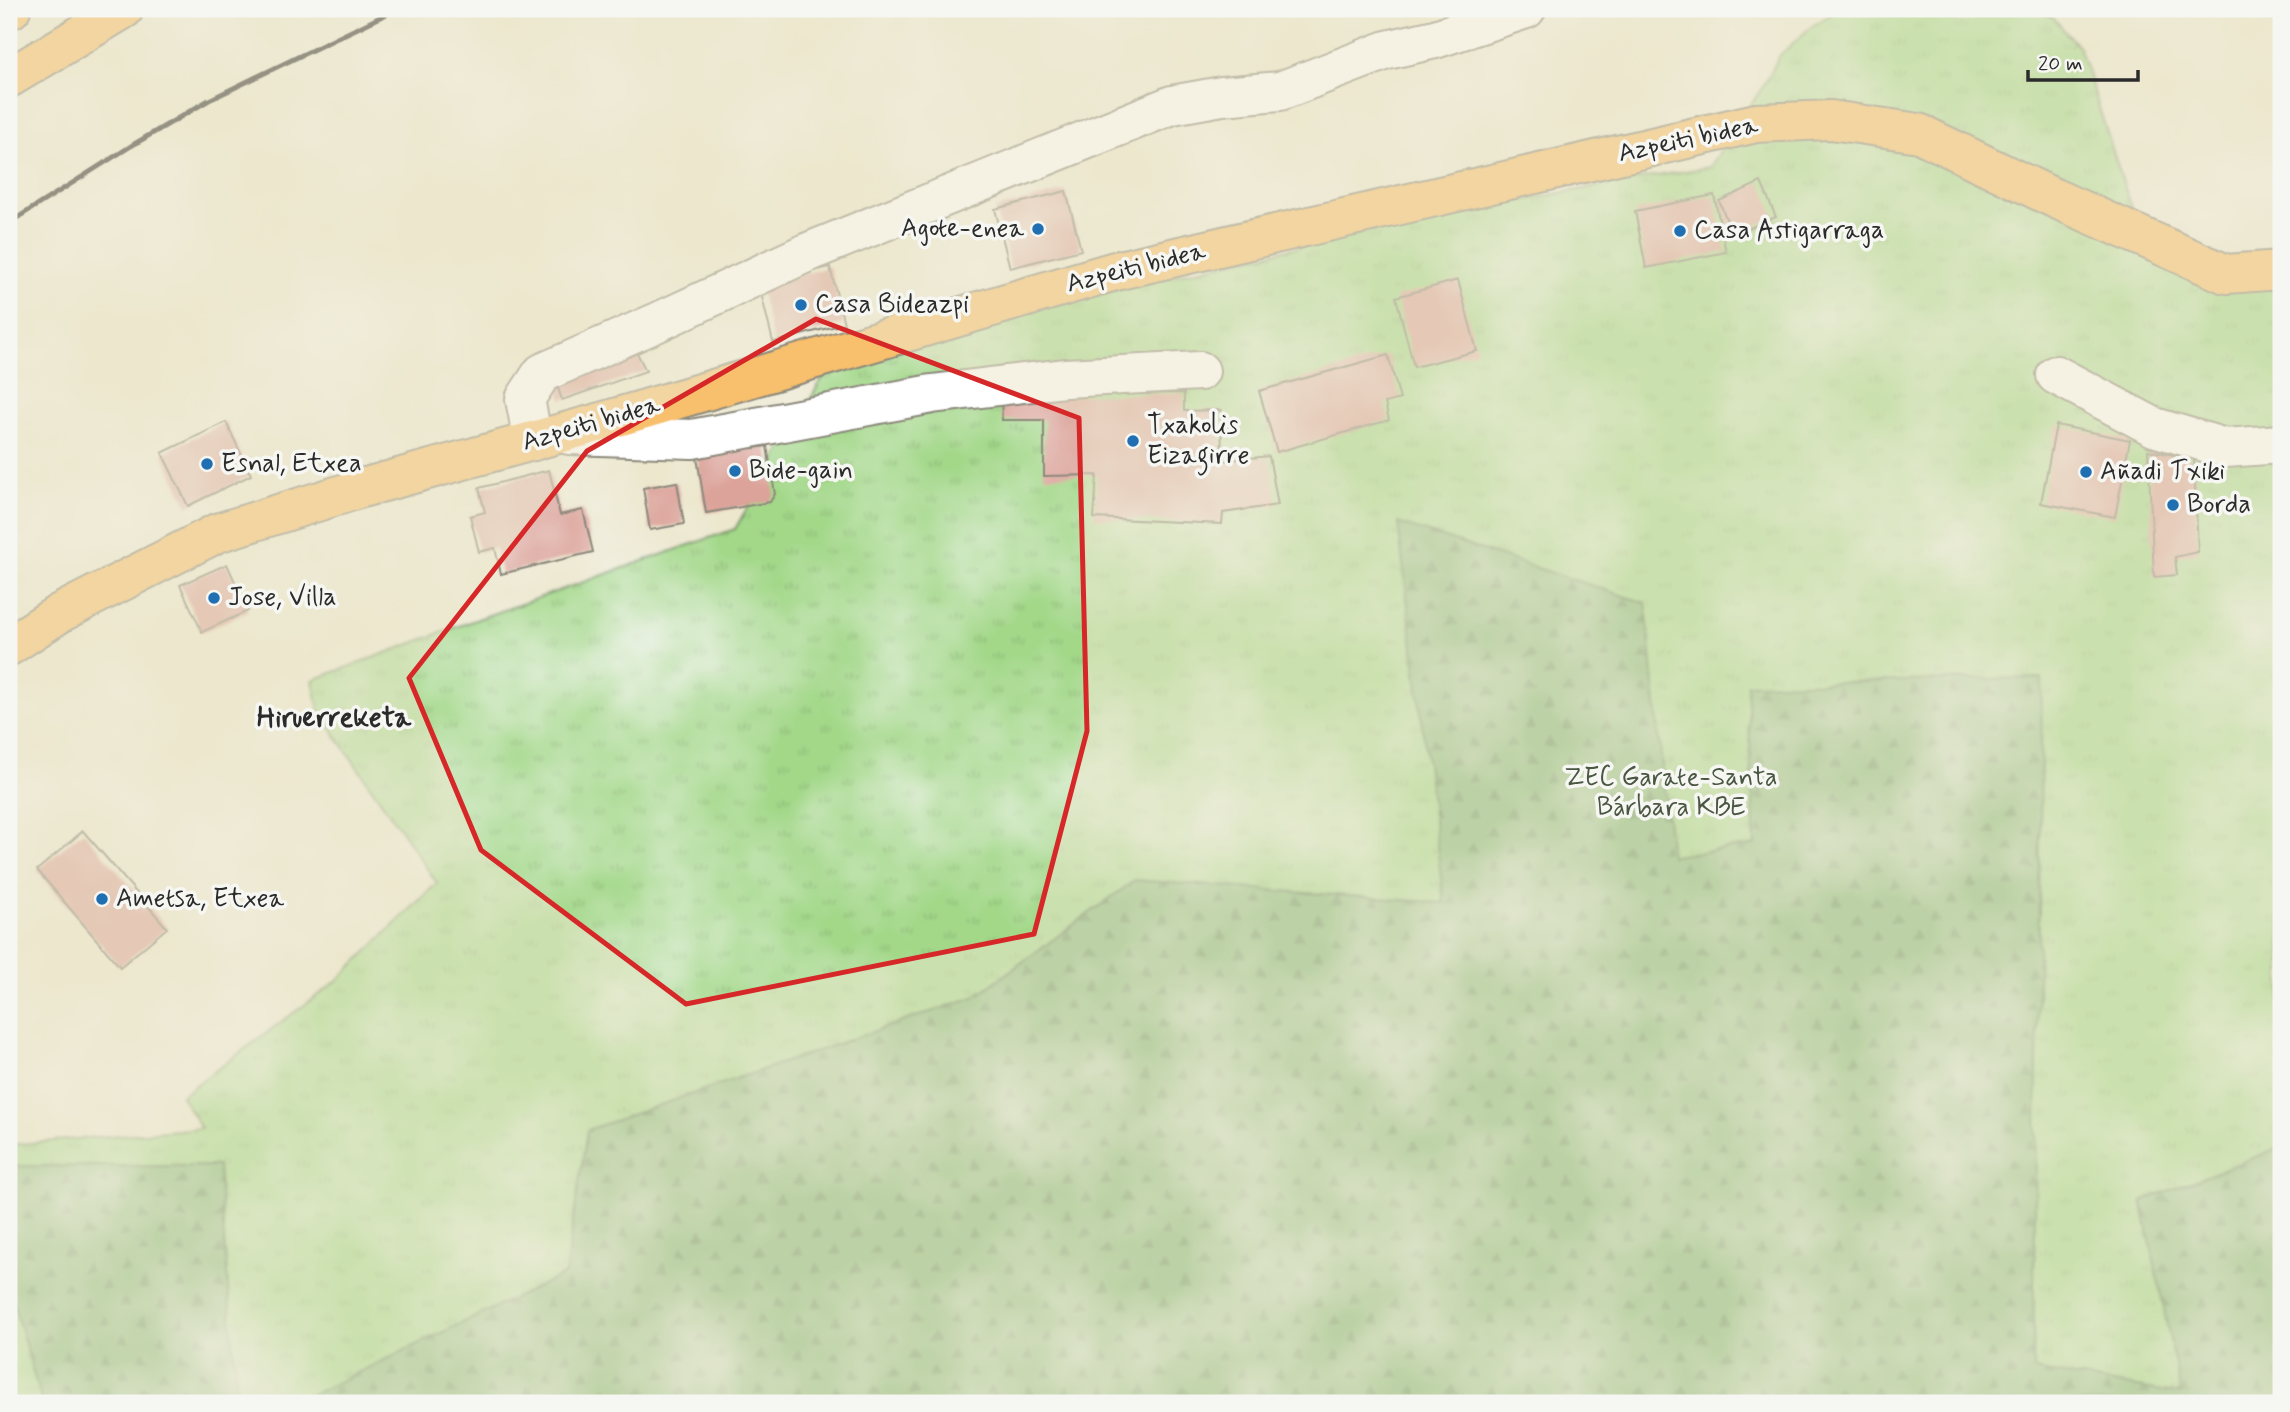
<svg xmlns="http://www.w3.org/2000/svg" width="2290" height="1412" font-family="Mynerve,sans-serif">
<style>
.grass{fill:url(#grass-tufts);stroke:#67825a;stroke-width:2}
.forest{fill:url(#forest-firs);stroke:#567250;stroke-width:2}
.building{fill:#dca39a}
.lines{fill:none;stroke-linecap:round;stroke-linejoin:round}
.minor-casing{stroke:#8c897c;stroke-width:42}
.major-casing{stroke:#8c897c;stroke-width:42}
.highway-casing{stroke:#8c897c;stroke-width:42}
.minor{stroke:#fff;stroke-width:38}
.major{stroke:#f8bf6c;stroke-width:38}
.highway{stroke:#f8bf6c;stroke-width:38}
.rail{stroke:#2b2b2b;stroke-width:5}
.marked{fill:none;stroke:#d62828;stroke-width:5;stroke-linejoin:round}
.poi-dot{fill:#1f6fb2;stroke:#f6f6f2;stroke-width:2.5}
.labels{text-anchor:middle;dominant-baseline:central;stroke-width:7;stroke-linejoin:round;paint-order:stroke}
.street-label{font-size:26px;fill:#2b2b2b;stroke:#f6f6f2}
.poi-label{font-size:26px;fill:#2b2b2b;stroke:#f6f6f2;text-anchor:start}
.park-label{font-size:26px;fill:#495642;stroke:#f6f6f2}
.neighbourhood-label{font-size:28px;font-weight:bold;fill:#2b2b2b;stroke:#f6f6f2}
</style>
<defs>
<pattern id="grass-tufts" width="24" height="20" patternUnits="userSpaceOnUse" patternTransform="scale(1.75)"><rect width="24" height="20" fill="#a3d889"/><path d="M3 7l-1-3M5 7V3M7 7l1-3M15 17l-1-3M17 17v-4M19 17l1-3" fill="none" stroke="#8cba76"/></pattern>
<pattern id="forest-firs" width="22" height="20" patternUnits="userSpaceOnUse" patternTransform="scale(1.75)"><rect width="22" height="20" fill="#82b875"/><path d="M5 1l3.5 6h-7zM16 11l3.5 6h-7z" fill="#6b9660"/></pattern>
</defs>
<rect width="100%" height="100%" fill="#f6f6f2"/>
<filter id="ink" filterUnits="userSpaceOnUse"><feTurbulence type="fractalNoise" baseFrequency=".0143" numOctaves="2"/><feDisplacementMap in="SourceGraphic" scale="14" xChannelSelector="R" yChannelSelector="G"/><feConvolveMatrix kernelMatrix="1 2 1 2 8 2 1 2 1" color-interpolation-filters="sRGB"/></filter>
<filter id="wash" filterUnits="userSpaceOnUse"><feTurbulence type="fractalNoise" baseFrequency=".00686" numOctaves="4" result="noise"/><feDisplacementMap in="SourceGraphic" scale="28" xChannelSelector="R" yChannelSelector="G"/><feGaussianBlur stdDeviation="1.57" result="paint"/><feColorMatrix in="noise" values="0 0 0 0 0 0 0 0 0 0 0 0 0 0 0 0 0 1.4 0 .05"/><feComposite in="paint" operator="in"/></filter>
<g filter="url(#wash)">
<rect width="100%" height="100%" fill="#ece7cd"/>
<!-- grass -->
<path class="grass" d="M1840 9H2033L2053 17 2080 49 2137 226 2281 283V1403H9V1145L201 1128 181 1096 337 981 437 883 319 711 313 680 481 618 735 529 829 367C911 345 992 321 1074 300 1284 247 1497 202 1710 167L1764 85 1780 55 1812 26Z"/>
<!-- forest -->
<path class="forest" d="M1398 523 1646 603 1671 856 1755 845 1747 684 2042 678 2033 1370 2181 1394 2142 1201 2281 1147V1403H294L565 1274 587 1130 974 997 1135 880 1444 903Z
M9 1166H218L238 1403H42L9 1289Z"/>
<g id="blocks">
<!-- building -->
<path class="building" d="M1761 182 1776 217 1733 235 1719 201Z
M1066 191 1081 250 1010 268 995 209Z
M1714 195 1726 252 1646 268 1635 211Z
M830 267 844 324 773 342 759 285Z
M1458 280 1477 351 1414 367 1396 297Z
M631 341 646 371 562 400 554 376Z
M1388 355 1400 399 1385 403 1389 420 1277 452 1259 391Z
M1184 393V411L1221 410 1222 461 1269 456 1278 505 1223 513 1222 524 1094 518 1097 475 1044 476V420H1002L1001 396Z
M226 422 251 475 188 506 162 453Z
M2056 425 2130 440 2115 517 2041 503Z
M751 436 753 448 767 446 775 494 770 502 706 513 695 445Z
M2148 450 2194 459 2198 552 2175 557 2177 575 2154 577Z
M549 470 560 515 583 510 593 552 501 574 495 548 479 552 470 516 485 512 479 488Z
M677 482 684 524 650 530 643 488Z
M227 564 248 611 202 632 180 585Z
M83 831 167 928 120 967 37 870Z"/>
</g>
</g>
<g filter="url(#ink)">
<use href="#blocks" fill-opacity="0" stroke="#8c897c" stroke-width="2"/>
<g class="lines">
<!-- minor casing -->
<g class="minor-casing">
<path id="minor" d="M2056 375 2154 427 2225 448 2281 444
M569 435 692 439 932 394 1065 378 1200 371
M533 441 525 399 542 373 658 322 806 253 1172 105 1222 96 1280 91 1387 50 1435 39 1526 9"/>
</g>
<!-- major casing -->
<g class="major-casing">
<path id="major" d="M9 646 60 613 217 533 362 488 594 424 1115 271 1756 123 1831 120 1919 133 2054 198 2226 274 2281 270"/>
</g>
<!-- highway casing -->
<g class="highway-casing">
<path id="highway" d="M9 10 11 9
M9 78 124 9"/>
</g>
<!-- minor -->
<use href="#minor" class="minor"/>
<!-- major -->
<use href="#major" class="major"/>
<!-- highway -->
<use href="#highway" class="highway"/>
<!-- rail -->
<path class="rail" d="M9 223 131 146 209 100 397 9"/>
</g>
</g>
<!-- marked area -->
<path d="M0 0H2290V1412H0ZM816 319 1079 418 1087 731 1034 934 686 1004 481 850 409 678 587 451Z" fill="#ece7cd" fill-opacity=".55" fill-rule="evenodd"/>
<path class="marked" d="M816 319 1079 418 1087 731 1034 934 686 1004 481 850 409 678 587 451Z"/>
<!-- markers -->
<g class="poi-dot">
<circle cx="1038" cy="229" r="7"/>
<circle cx="1680" cy="231" r="7"/>
<circle cx="801" cy="305" r="7"/>
<circle cx="1133" cy="441" r="7"/>
<circle cx="207" cy="464" r="7"/>
<circle cx="735" cy="471" r="7"/>
<circle cx="2086" cy="472" r="7"/>
<circle cx="2173" cy="505" r="7"/>
<circle cx="214" cy="598" r="7"/>
<circle cx="102" cy="899" r="7"/>
</g>
<g class="labels">
<!-- street labels -->
<g class="street-label">
<text transform="translate(1688 140) rotate(-12)">Azpeiti bidea</text>
<text transform="translate(1136 268) rotate(-14)">Azpeiti bidea</text>
<text transform="translate(591 424) rotate(-16)">Azpeiti bidea</text>
</g>
<!-- poi labels -->
<g class="poi-label">
<text x="1024" y="229" text-anchor="end">Agote-enea</text>
<text x="1694" y="231">Casa Astigarraga</text>
<text x="815" y="305">Casa Bideazpi</text>
<text x="1147" y="426">Txakolis<tspan x="1147" dy="30">Eizagirre</tspan></text>
<text x="221" y="464">Esnal, Etxea</text>
<text x="749" y="471">Bide-gain</text>
<text x="2100" y="472">Añadi Txiki</text>
<text x="2187" y="505">Borda</text>
<text x="228" y="598">Jose, Villa</text>
<text x="116" y="899">Ametsa, Etxea</text>
</g>
<!-- park labels -->
<g class="park-label">
<text x="1671" y="778">ZEC Garate-Santa<tspan x="1671" dy="30">Bárbara KBE</tspan></text>
</g>
<!-- neighbourhood labels -->
<g class="neighbourhood-label">
<text x="334" y="718">Hiruerreketa</text>
</g>
</g>
<!-- margin -->
<rect width="2290" height="1412" fill="none" stroke="#f6f6f2" stroke-width="35"/>
<!-- scale -->
<path d="M2028 70v10h110v-10" fill="none" stroke="#2b2b2b" stroke-width="3.5"/>
<text x="2038" y="70" font-size="21" fill="#2b2b2b" stroke="#f6f6f2" stroke-width="5" paint-order="stroke">20 m</text>
</svg>
